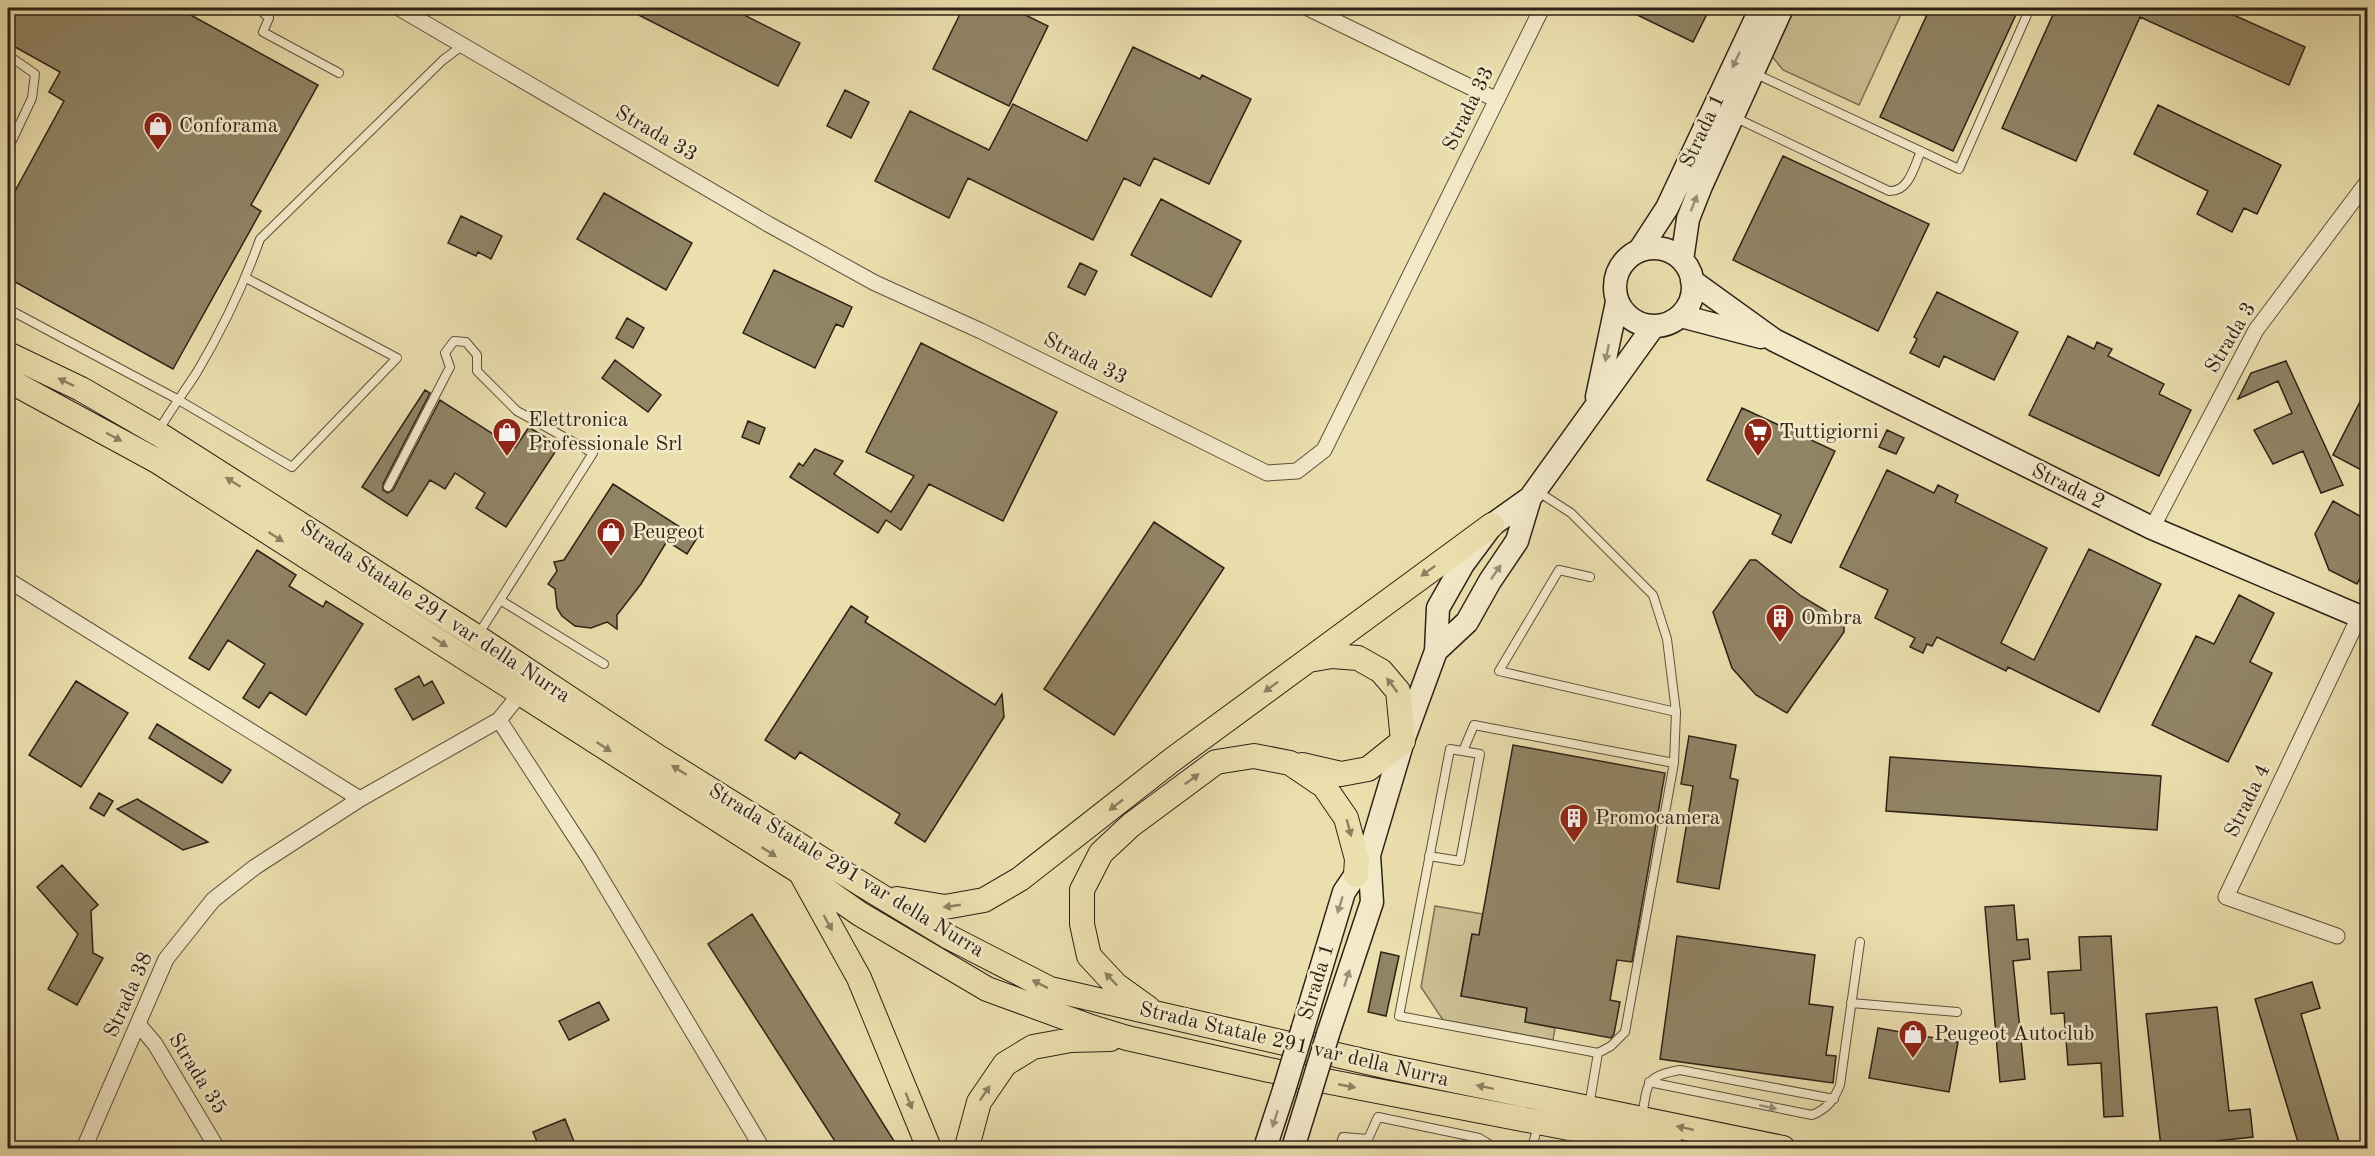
<svg xmlns="http://www.w3.org/2000/svg" width="2375" height="1156" font-family="'Old Standard TT',serif">
<style>
.green{fill:#ccbf94;stroke:#7c7055;stroke-width:1.5}
.building{fill:#908465;stroke:#2d2216;stroke-width:1.5}
.lines{fill:none;stroke-linecap:round;stroke-linejoin:round}
.lane-casing{stroke:#5d513c;stroke-width:10}
.street-casing{stroke:#5d513c;stroke-width:17}
.secondary-casing{stroke:#2d2216;stroke-width:25}
.primary-casing{stroke:#2d2216;stroke-width:26}
.lane{stroke:#f3eaca;stroke-width:8}
.street{stroke:#f3eaca;stroke-width:15}
.secondary{stroke:#f3eaca;stroke-width:22}
.primary{stroke:#ecdfae;stroke-width:24}
.secondary-bridge-casing{stroke:#2d2216;stroke-width:25;stroke-linecap:butt}
.secondary-bridge{stroke:#f3eaca;stroke-width:22}
.oneway{fill:#9a9079}
.oneway2{fill:#8c8062}
.labels{text-anchor:middle;dominant-baseline:central;stroke-width:5;stroke-linejoin:round;paint-order:stroke}
.street-label{font-size:21px;fill:#2d2216;stroke:#f3eaca}
.poi-label{font-size:21px;fill:#2d2216;stroke:#f3eaca;text-anchor:start}
</style>
<rect width="100%" height="100%" fill="#ecdfae"/>
<filter id="stains"><feTurbulence type="fractalNoise" baseFrequency=".00333" numOctaves="4"/><feColorMatrix values="0 0 0 0 .2 0 0 0 0 .09 0 0 0 0 .02 0 0 0 .5 -.17"/></filter>
<radialGradient id="worn" r=".72"><stop offset=".6" stop-color="#630" stop-opacity="0"/><stop offset="1" stop-color="#630" stop-opacity=".3"/></radialGradient>
<!-- green -->
<path class="green" d="M1793 8H1904L1859 105 1783 70 1771 55Z
M1435 906 1483 914 1479 935 1472 934 1461 996 1527 1008 1525 1022 1555 1028 1553 1040 1443 1020 1421 987Z"/>
<!-- building -->
<path class="building" d="M8 8H178L318 85 251 205 261 211 173 369 8 278V204L64 101 49 92 60 72 8 43Z
M625 8H743L740 13 800 43 778 86Z
M963 8H1011L1048 26 1009 106 933 69Z
M1623 8H1710L1693 42Z
M1930 8H2019L1953 151 1880 117Z
M2056 8H2218L2305 47 2289 85 2140 17 2076 161 2002 128Z
M1133 47 1200 79 1202 75 1251 99 1209 184 1154 158 1140 186 1124 178 1093 240 968 178 949 218 875 181 910 111 989 150 1013 104 1087 141Z
M845 90 869 102 851 138 827 126Z
M2158 105 2281 165 2257 214 2244 208 2232 232 2197 214 2208 191 2134 154Z
M1783 156 1929 224 1878 331 1733 260Z
M604 193 692 243 666 290 577 239Z
M1161 199 1241 241 1211 297 1131 255Z
M461 216 502 236 491 259 478 252 476 256 448 243Z
M1080 263 1097 271 1085 295 1068 287Z
M774 270 852 307 843 327 836 324 815 368 743 333Z
M1937 292 2018 332 1994 380 1944 356 1939 367 1910 353 1917 339 1914 337Z
M627 318 644 328 633 348 616 338Z
M2068 336 2094 349 2097 342 2112 349 2108 356 2164 384 2159 394 2191 410 2159 476 2029 415Z
M921 343 1057 412 1003 521 929 484 901 530 886 520 878 533 790 477 799 463 803 466 815 449 843 461 834 474 891 512 914 476 866 452Z
M615 360 661 395 648 412 602 378Z
M2286 361 2343 485 2321 493 2303 451 2273 464 2254 430 2292 413 2278 381 2238 399 2251 373Z
M2367 388V473L2333 455Z
M425 390 430 393 383 484V490L388 493 393 490 440 400 515 448 529 427 559 446 506 527 476 508 485 493 455 473 445 489 430 480 407 516 362 487Z
M1742 408 1835 451 1791 543 1772 534 1781 515 1707 480Z
M748 421 765 428 759 444 742 437Z
M1887 430 1904 438 1896 454 1879 447Z
M1887 470 1934 493 1938 485 1958 495 1955 502 2047 548 2001 643 2034 660 2089 549 2161 584 2099 712 2008 667 2006 671 1937 637 1932 646 1927 644 1923 653 1910 647 1915 638 1875 618 1888 590 1840 567Z
M613 484 697 538 687 554 667 541 641 584 617 615V629L607 622 591 628 575 626 562 616 557 608 555 589 548 584 557 571 554 562 564 560Z
M2333 501 2367 520V565L2357 584 2329 570 2315 534Z
M1154 522 1224 568 1114 735 1044 689Z
M257 550 296 575 289 586 323 607 326 601 363 624 306 715 270 692 259 708 243 698 265 664 228 640 209 670 189 658Z
M1750 560H1756L1801 596 1838 618 1844 624V632L1787 713 1756 695 1732 668 1713 612Z
M2239 595 2274 613 2250 662 2272 673 2228 762 2152 725 2196 636 2214 644Z
M851 606 868 617 865 622 995 705 1002 694 1004 717 925 842 895 823 900 814 800 752 795 759 765 740Z
M419 676 424 686 432 681 444 703 413 720 395 689Z
M76 681 128 713 81 787 29 755Z
M157 724 231 770 222 783 149 738Z
M1689 736 1736 745 1730 778 1738 780 1719 889 1677 882 1693 786 1681 784Z
M1513 745 1665 773 1632 962 1617 960 1610 1000 1620 1002 1614 1034 1611 1038 1525 1022 1527 1008 1461 996 1472 934 1479 935Z
M1890 757 2161 776 2157 830 1886 811Z
M99 793 113 801 104 816 90 808Z
M137 799 208 842 183 850 117 809Z
M62 865 98 905 91 911 93 953 103 958 77 1005 48 989 78 934 37 887Z
M2014 905 2017 940 2028 939 2030 959 2013 961 2025 1079 2000 1082 1985 907Z
M752 914 894 1141 882 1149H840L708 944Z
M1677 936 1815 955 1809 1004 1833 1007 1826 1055 1836 1056 1833 1083 1660 1059Z
M2111 936 2123 1116 2104 1117 2101 1063 2068 1065 2064 1013 2051 1014 2048 972 2081 970 2079 937Z
M1381 952 1399 956 1386 1016 1368 1012Z
M2312 982 2320 1008 2301 1014 2340 1145 2328 1149H2300L2255 999Z
M599 1002 609 1020 569 1040 559 1021Z
M2217 1007 2229 1111 2250 1109 2253 1137 2161 1147 2146 1014Z
M1878 1028 1958 1042 1949 1092 1869 1078Z
M565 1119 577 1149H540L533 1132Z"/>
<g class="lines">
<!-- lane casing -->
<g class="lane-casing">
<path id="lane" d="M258 8 269 18 263 32 339 73
M8 55 35 74 32 98 8 149
M1754 73 1959 169 2030 8
M1736 118 1889 191C1909 192 1914 167 1921 151
M8 309 177 399 292 467 397 358 246 278
M159 430C171 409 185 391 197 372 222 330 244 284 260 239L443 60 463 45
M388 487 450 367 445 353 454 341 466 342 477 355V371L517 411 593 453 478 635
M1590 577 1559 570 1499 671 1676 712
M500 600 604 664
M1463 751 1474 725 1674 763 1676 712 1667 639 1653 595 1571 513 1537 491
M1429 856 1460 861 1480 754 1450 749 1399 1016 1598 1053 1589 1106
M1851 1003 1957 1012
M1598 1053 1611 1046 1625 1032 1674 763
M1649 1082 1812 1115C1827 1109 1834 1100 1840 1085L1860 942
M1642 1116C1648 1084 1644 1076 1680 1070L1834 1099
M1368 1139 1378 1117 1479 1138 1495 1148
M1339 1148 1343 1137 1368 1139 1371 1148
M1532 1148 1538 1125"/>
</g>
<!-- street casing -->
<g class="street-casing">
<path id="street" d="M399 8 768 224 875 283 981 331 1267 473 1297 471 1324 450 1542 8
M1308 8 1497 100
M2152 528 2256 330 2368 181
M8 580 360 799
M499 720 589 858 762 1148
M2337 936 2226 897 2359 617
M138 1024 155 1044 217 1148
M84 1148 166 959 213 900 255 867 360 799 499 720 520 694"/>
</g>
<!-- secondary casing -->
<g class="secondary-casing">
<path id="secondary" d="M1615 287a39 39 0 1 1 78 0a39 39 0 1 1-78 0Z
M1639 251 1667 208 1761 8
M1682 260 1688 219 1701 186 1782 8
M1692 281 1774 340 2152 528 2368 620
M1681 316 1761 337
M1597 397 1617 302
M1436 651 1467 622 1490 581 1517 541 1530 498 1653 327
M1303 1028 1344 892 1369 855 1403 741 1436 651 1438 608 1463 564 1492 525 1530 498
M1328 1034 1372 902 1369 855
M1265 1148 1284 1090
M1293 1148 1310 1093"/>
</g>
<!-- primary casing -->
<g class="primary-casing">
<path id="primary" d="M8 354 81 389 157 433 477 637 658 757 871 890 947 936 1050 989 1389 1067 1783 1148
M8 380 157 461 800 872 860 914 987 989 1091 1027 1127 1038 1269 1070 1672 1148
M1302 765 1341 774 1368 769 1403 741 1398 691 1381 671 1358 658 1332 656 1309 660
M803 877 859 978 929 1148
M897 899 945 907 984 900 1020 879 1172 760 1492 525
M1148 1008 1116 985 1089 956 1082 924V890L1101 853 1131 825 1216 762 1254 756 1290 763 1324 786 1346 818 1357 859 1356 875
M969 1148 968 1143 979 1102 1005 1064 1033 1047 1071 1040 1110 1039"/>
</g>
<!-- lane -->
<use href="#lane" class="lane"/>
<!-- street -->
<use href="#street" class="street"/>
<!-- secondary -->
<use href="#secondary" class="secondary"/>
<!-- primary -->
<use href="#primary" class="primary"/>
<!-- secondary-bridge casing -->
<g class="secondary-bridge-casing">
<path id="secondary-bridge" d="M1284 1090 1303 1028
M1310 1093 1328 1034"/>
</g>
<!-- secondary-bridge -->
<use href="#secondary-bridge" class="secondary-bridge"/>
</g>
<!-- one-way arrows -->
<defs><path id="oneway-solid" d="M-6-.8H1V-3.2L6.5 0L1 3.2V.8H-6Z" transform="scale(1.5)"/></defs>
<g class="oneway">
<use href="#oneway-solid" transform="translate(1736 60) rotate(115)"/>
<use href="#oneway-solid" transform="translate(1694 203) rotate(-69)"/>
<use href="#oneway-solid" transform="translate(1607 353) rotate(102)"/>
<use href="#oneway-solid" transform="translate(1496 572) rotate(-56)"/>
<use href="#oneway-solid" transform="translate(1340 905) rotate(107)"/>
<use href="#oneway-solid" transform="translate(1347 978) rotate(-72)"/>
<use href="#oneway-solid" transform="translate(1768 1107) rotate(12)"/>
<use href="#oneway-solid" transform="translate(1275 1119) rotate(108)"/>
</g>
<g class="oneway2">
<use href="#oneway-solid" transform="translate(66 382) rotate(-154)"/>
<use href="#oneway-solid" transform="translate(114 437) rotate(28)"/>
<use href="#oneway-solid" transform="translate(233 482) rotate(-148)"/>
<use href="#oneway-solid" transform="translate(276 537) rotate(33)"/>
<use href="#oneway-solid" transform="translate(1428 571) rotate(144)"/>
<use href="#oneway-solid" transform="translate(440 642) rotate(33)"/>
<use href="#oneway-solid" transform="translate(1392 685) rotate(-127)"/>
<use href="#oneway-solid" transform="translate(1271 687) rotate(143)"/>
<use href="#oneway-solid" transform="translate(604 747) rotate(33)"/>
<use href="#oneway-solid" transform="translate(679 770) rotate(-148)"/>
<use href="#oneway-solid" transform="translate(1192 779) rotate(-36)"/>
<use href="#oneway-solid" transform="translate(1116 805) rotate(142)"/>
<use href="#oneway-solid" transform="translate(1349 828) rotate(75)"/>
<use href="#oneway-solid" transform="translate(769 852) rotate(33)"/>
<use href="#oneway-solid" transform="translate(952 906) rotate(172)"/>
<use href="#oneway-solid" transform="translate(828 923) rotate(61)"/>
<use href="#oneway-solid" transform="translate(1111 979) rotate(-134)"/>
<use href="#oneway-solid" transform="translate(1040 984) rotate(-153)"/>
<use href="#oneway-solid" transform="translate(1347 1086) rotate(11)"/>
<use href="#oneway-solid" transform="translate(1485 1087) rotate(-168)"/>
<use href="#oneway-solid" transform="translate(985 1093) rotate(-56)"/>
<use href="#oneway-solid" transform="translate(909 1101) rotate(68)"/>
<use href="#oneway-solid" transform="translate(1685 1128) rotate(-168)"/>
</g>
<!-- icons -->
<defs>
<g id="shop-pin" transform="scale(1.5)"><path d="M0 17L-7.5 6A9.5 9.5 0 1 1 7.5 6Z" fill="#8f2418" stroke="#f3eaca"/><path d="M-5-2.5h2.3a2.7 3.5 0 0 1 5.4 0H5L5.5 6h-11ZM-1.5-2.5h3a1.5 2.3 0 0 0-3 0Z" fill="#fff"/></g>
<g id="supermarket-pin" transform="scale(1.5)"><path d="M0 17L-7.5 6A9.5 9.5 0 1 1 7.5 6Z" fill="#8f2418" stroke="#f3eaca"/><path d="M-6-5.5h2.5l.6 2H6L4.5 2H-2.5L-4.4-4H-6ZM-1.5 3.2a1.3 1.3 0 1 0 .1 0ZM3 3.2a1.3 1.3 0 1 0 .1 0Z" fill="#fff"/></g>
<g id="building-pin" transform="scale(1.5)"><path d="M0 17L-7.5 6A9.5 9.5 0 1 1 7.5 6Z" fill="#8f2418" stroke="#f3eaca"/><path d="M-4-6H4V6H1V3H-1V6H-4ZM-2.5-4.3h1.7v1.8h-1.7ZM.8-4.3h1.7v1.8H.8ZM-2.5-1h1.7V.8h-1.7ZM.8-1h1.7V.8H.8Z" fill="#fff"/></g>
</defs>
<g fill-rule="evenodd">
<use href="#shop-pin" x="158" y="126"/>
<use href="#shop-pin" x="507" y="432"/>
<use href="#supermarket-pin" x="1758" y="432"/>
<use href="#shop-pin" x="611" y="532"/>
<use href="#building-pin" x="1780" y="618"/>
<use href="#building-pin" x="1574" y="818"/>
<use href="#shop-pin" x="1913" y="1034"/>
</g>
<g class="labels">
<!-- street labels -->
<g class="street-label">
<text transform="translate(1469 109) rotate(-64)">Strada 33</text>
<text transform="translate(1703 131) rotate(-65)">Strada 1</text>
<text transform="translate(656 134) rotate(30)">Strada 33</text>
<text transform="translate(2231 338) rotate(-59)">Strada 3</text>
<text transform="translate(1085 359) rotate(27)">Strada 33</text>
<text transform="translate(2068 487) rotate(26)">Strada 2</text>
<text transform="translate(435 612) rotate(33)">Strada Statale 291 var della Nurra</text>
<text transform="translate(2248 801) rotate(-64)">Strada 4</text>
<text transform="translate(846 871) rotate(31)">Strada Statale 291 var della Nurra</text>
<text transform="translate(1317 982) rotate(-73)">Strada 1</text>
<text transform="translate(129 995) rotate(-66)">Strada 38</text>
<text transform="translate(1294 1045) rotate(13)">Strada Statale 291 var della Nurra</text>
<text transform="translate(197 1074) rotate(58)">Strada 35</text>
</g>
<!-- poi labels -->
<g class="poi-label">
<text x="179" y="126">Conforama</text>
<text x="528" y="420">Elettronica<tspan x="528" dy="24">Professionale Srl</tspan></text>
<text x="1779" y="432">Tuttigiorni</text>
<text x="632" y="532">Peugeot</text>
<text x="1801" y="618">Ombra</text>
<text x="1595" y="818">Promocamera</text>
<text x="1934" y="1034">Peugeot Autoclub</text>
</g>
</g>
<!-- margin -->
<rect width="2375" height="1156" fill="none" stroke="#ecdfae" stroke-width="30"/>
<rect x="9" y="9" width="2357" height="1138" fill="none" stroke="#2d2216" stroke-width="3"/>
<rect x="15" y="15" width="2345" height="1126" fill="none" stroke="#2d2216" stroke-width="1.5"/>
<rect width="100%" height="100%" filter="url(#stains)"/>
<rect width="100%" height="100%" fill="url(#worn)"/>
</svg>
